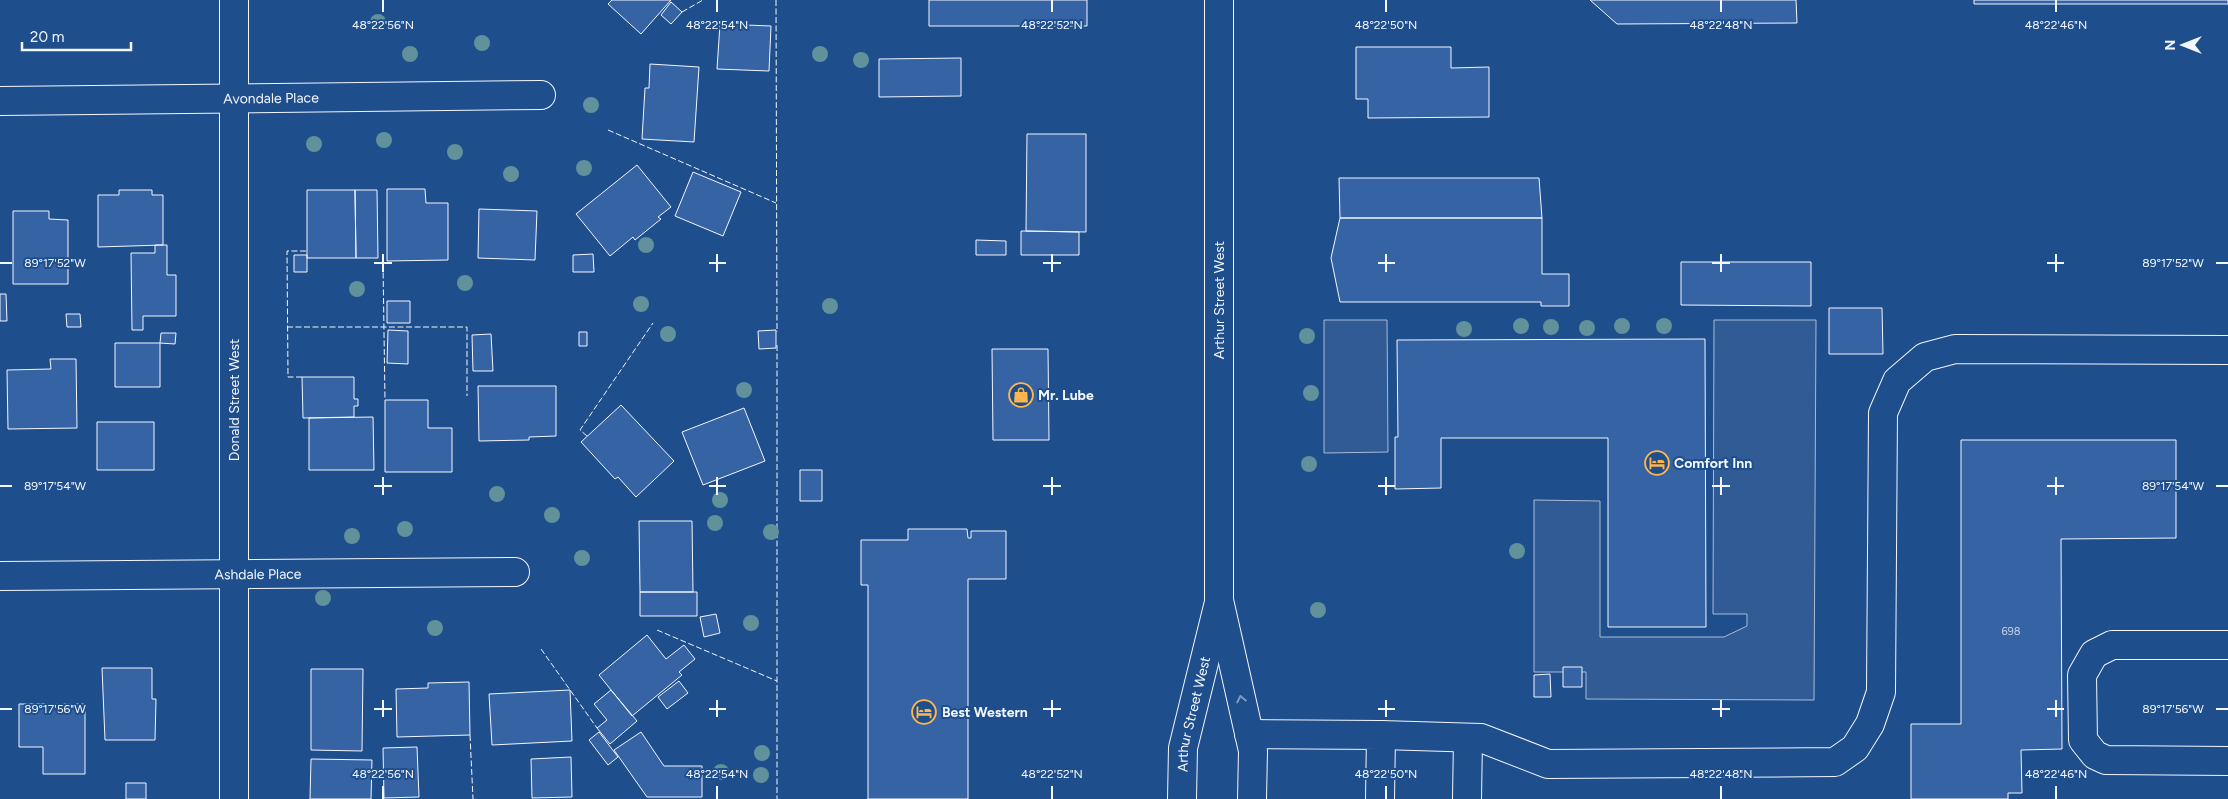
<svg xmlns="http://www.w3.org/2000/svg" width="2228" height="799" font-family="Figtree,sans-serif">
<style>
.built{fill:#305b95;stroke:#a8bbd7}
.building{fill:#3563a3;stroke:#f2f6ff}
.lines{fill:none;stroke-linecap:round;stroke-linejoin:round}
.minor-casing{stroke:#f2f6ff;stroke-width:30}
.major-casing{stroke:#f2f6ff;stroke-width:30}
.minor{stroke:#1f4e8c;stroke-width:28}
.major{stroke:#1f4e8c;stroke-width:28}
.fence{stroke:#f2f6ff;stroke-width:1;stroke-dasharray:6 2.5;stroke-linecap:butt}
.tree{fill:#61919a}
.oneway{stroke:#7e9ac0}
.ticks{fill:none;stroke:#f2f6ff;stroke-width:2}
.labels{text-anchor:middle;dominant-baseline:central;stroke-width:4;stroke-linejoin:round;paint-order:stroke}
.number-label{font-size:11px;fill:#c3d1e8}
.street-label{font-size:14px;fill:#f2f6ff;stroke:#1f4e8c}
.poi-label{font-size:14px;font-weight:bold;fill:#f2f6ff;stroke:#1f4e8c;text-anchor:start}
.ticks-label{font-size:12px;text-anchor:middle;fill:#f2f6ff;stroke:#1f4e8c;stroke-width:4;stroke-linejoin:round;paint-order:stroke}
</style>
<rect width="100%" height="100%" fill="#1f4e8c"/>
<!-- built -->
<path class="built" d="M1324 320H1387L1388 452 1324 453Z
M1714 320H1816L1814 700 1586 699V672H1534V500L1600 501V637H1724L1747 626V614H1713Z"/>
<!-- building -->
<path class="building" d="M612 0H671L641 34 608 4Z
M929 0H1087V26H929Z
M1590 0H1796L1797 23 1617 24Z
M1974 0H2228V4H1974Z
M671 2 682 12 671 24 661 15Z
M720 24 771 26 769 71 717 69Z
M1356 47H1451V68L1489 67V117L1368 118V99H1356Z
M961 58V96L879 97V59Z
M650 64 699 67 694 142 642 139 645 88H649Z
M1027 134H1086V232L1026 231Z
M637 165 671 207 658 217 661 219 635 240 633 237 610 256 576 214Z
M693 172 741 192 723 236 675 216Z
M1339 178H1539L1542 218H1340Z
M387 189H425L426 203H448V260L387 261Z
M119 190H152V195H163V245L98 247V195H119Z
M307 190H355L356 258H307Z
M355 190H377L378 258H356Z
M479 209 537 211 535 260 478 258Z
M13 211H49V219L68 220V284H13Z
M1340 218H1542V274H1569V306H1541V302H1340L1331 258Z
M1021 231 1079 232V255H1021Z
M976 240 1006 241V255H976Z
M155 245H167V275H176V316H143V330H132L131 253H155Z
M593 254 594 272H573V255Z
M294 255H307V272H294Z
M1681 262H1811V306L1681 305Z
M0 294H6L7 321H0Z
M387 301H410V323H387Z
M1829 308H1882L1883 354H1829Z
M66 314H80L81 327H67Z
M388 330 408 331V364L387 363Z
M776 330V348L759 349 758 331Z
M579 332H587V346H579Z
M161 333H176L175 344 160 343Z
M491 334 493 371H473L472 335Z
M1705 339 1706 627H1608V438H1441V488L1395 489V437H1398L1397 340Z
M115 343H160V387H115Z
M992 349H1048L1049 440H993Z
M50 359H76L77 428 8 429 7 370 51 369Z
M302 377H354V399H358V406H354V417L303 418Z
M478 386H556V436L529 437V440L479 441Z
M385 400H428V428H452V472H385Z
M621 405 674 461 636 497 618 477 615 479 581 442Z
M744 408 765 461 703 485 682 432Z
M373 417 374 470H309V418Z
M97 422H154V470H97Z
M1961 440H2176V538L2061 539 2062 749 2021 750 2022 793H2008V799H1911V724H1961Z
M800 470H822V501H800Z
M639 521H692L693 592H640Z
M908 529H967L968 538H971V531H1006V579H968V799H868V585H861V540H908Z
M640 592H697V616H640Z
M716 614 720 633 704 637 700 617Z
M647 635 666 659 684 645 695 659 679 672 682 675 632 716 599 675Z
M1563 667H1582V687H1563Z
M102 668H152V699H156L155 740H105Z
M311 669H363L362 751 311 750Z
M1550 674 1551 697H1534V675Z
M679 681 688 693 667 709 658 697Z
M469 682 470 735 397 737 396 689 428 688V683Z
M570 690 572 741 492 745 489 694Z
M611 690 637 721 610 744 597 728 607 720 594 704Z
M19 704H85V774H43V747H19Z
M599 732 618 757 608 765 589 740Z
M641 732 664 766H702V797H647L614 750Z
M417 747 419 797 384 798 383 748Z
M571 757 572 797 532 798 531 759Z
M311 759 372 760 371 799H310Z
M126 783H146V799H126Z"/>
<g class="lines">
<!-- minor casing -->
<g class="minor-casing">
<g id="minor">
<path d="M234 0V799"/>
<path id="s1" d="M0 101 541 95"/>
<path id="s2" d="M0 576 515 572"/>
<path d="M2228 645H2112L2094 654 2082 675 2083 740 2095 755 2106 760 2228 761"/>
<path d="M1249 734 1381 735 1380 799"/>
<path d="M1381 735 1481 738 1548 764 1835 762 1855 748 1870 724 1881 692 1883 413 1897 381 1925 357 1955 349 2228 350"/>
<path d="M1467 799 1468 738"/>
</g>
</g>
<!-- major casing -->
<g class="major-casing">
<g id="major">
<path d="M1219 0V600L1253 751 1252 799"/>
<path id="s3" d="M1182 799 1183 748 1218 606"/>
</g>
</g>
<!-- minor -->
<use href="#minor" class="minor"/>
<!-- major -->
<use href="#major" class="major"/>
<!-- fence -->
<path class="fence" d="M776 0 777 332
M682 12 703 0
M608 130 776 203
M383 264 385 400
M287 327H467V396
M777 345V799
M302 377H288L287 251H307
M587 436 580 430 653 323
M657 630 777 681
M541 649 597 728
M470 735 473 799"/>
</g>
<!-- trees -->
<g class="tree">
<circle cx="378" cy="22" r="8"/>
<circle cx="482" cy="43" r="8"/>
<circle cx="410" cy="54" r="8"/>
<circle cx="820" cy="54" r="8"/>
<circle cx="861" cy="60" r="8"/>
<circle cx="591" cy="105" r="8"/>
<circle cx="384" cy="140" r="8"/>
<circle cx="314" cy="144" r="8"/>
<circle cx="455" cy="152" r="8"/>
<circle cx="584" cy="168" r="8"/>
<circle cx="511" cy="174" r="8"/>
<circle cx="646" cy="245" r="8"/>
<circle cx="465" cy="283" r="8"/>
<circle cx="357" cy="289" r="8"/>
<circle cx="641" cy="304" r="8"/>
<circle cx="830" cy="306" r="8"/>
<circle cx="1521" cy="326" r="8"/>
<circle cx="1622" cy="326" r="8"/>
<circle cx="1664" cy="326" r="8"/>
<circle cx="1551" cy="327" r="8"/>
<circle cx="1587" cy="328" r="8"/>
<circle cx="1464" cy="329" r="8"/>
<circle cx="668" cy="334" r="8"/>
<circle cx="1307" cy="336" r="8"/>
<circle cx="744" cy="390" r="8"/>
<circle cx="1311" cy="393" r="8"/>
<circle cx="1309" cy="464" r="8"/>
<circle cx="497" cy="494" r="8"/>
<circle cx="720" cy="500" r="8"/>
<circle cx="552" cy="515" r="8"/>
<circle cx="715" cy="523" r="8"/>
<circle cx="405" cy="529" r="8"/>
<circle cx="771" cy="532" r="8"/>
<circle cx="352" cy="536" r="8"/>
<circle cx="1517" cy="551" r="8"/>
<circle cx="582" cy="558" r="8"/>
<circle cx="323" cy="598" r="8"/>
<circle cx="1318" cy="610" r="8"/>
<circle cx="751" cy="623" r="8"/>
<circle cx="435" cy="628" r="8"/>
<circle cx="762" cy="753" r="8"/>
<circle cx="721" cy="772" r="8"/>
<circle cx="761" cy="775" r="8"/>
</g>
<!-- one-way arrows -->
<defs><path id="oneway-chevron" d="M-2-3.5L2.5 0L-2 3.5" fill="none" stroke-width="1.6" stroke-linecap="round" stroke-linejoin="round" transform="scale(1.25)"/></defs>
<use class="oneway" href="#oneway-chevron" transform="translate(1241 699) rotate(-102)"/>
<!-- ticks -->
<path class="ticks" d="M383 0V12M717 0V12M1052 0V12M1386 0V12M1721 0V12M2056 0V12M383 254V272M717 254V272M1052 254V272M1386 254V272M1721 254V272M2056 254V272M0 263H12M374 263H392M709 263H726M1043 263H1061M1378 263H1395M1712 263H1730M2047 263H2064M2216 263H2228M383 477V495M717 477V495M1052 477V495M1386 477V495M1721 477V495M2056 477V495M0 486H12M374 486H392M709 486H726M1043 486H1061M1378 486H1395M1712 486H1730M2047 486H2064M2216 486H2228M383 700V717M717 700V717M1052 700V717M1386 700V717M1721 700V717M2056 700V717M0 709H12M374 709H392M709 709H726M1043 709H1061M1378 709H1395M1712 709H1730M2047 709H2064M2216 709H2228M383 786V799M717 786V799M1052 786V799M1386 786V799M1721 786V799M2056 786V799"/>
<!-- icons -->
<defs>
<g id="shop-ring" transform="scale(1.25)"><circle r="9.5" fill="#1f4e8c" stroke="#ffb74d" stroke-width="1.5"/><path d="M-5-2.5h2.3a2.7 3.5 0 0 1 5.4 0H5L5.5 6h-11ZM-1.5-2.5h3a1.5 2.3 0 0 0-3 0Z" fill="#ffb74d"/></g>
<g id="hotel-ring" transform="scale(1.25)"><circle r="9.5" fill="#1f4e8c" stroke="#ffb74d" stroke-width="1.5"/><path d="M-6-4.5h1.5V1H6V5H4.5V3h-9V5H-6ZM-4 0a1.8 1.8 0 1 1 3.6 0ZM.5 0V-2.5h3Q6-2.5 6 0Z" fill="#ffb74d"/></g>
</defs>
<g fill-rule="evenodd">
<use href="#shop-ring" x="1021" y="395"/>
<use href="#hotel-ring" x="1657" y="463"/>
<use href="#hotel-ring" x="924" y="712"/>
</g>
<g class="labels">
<!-- number labels -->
<g class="number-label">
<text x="2011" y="631">698</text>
</g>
<!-- street labels -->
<g class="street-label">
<text stroke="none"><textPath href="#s1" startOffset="271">Avondale Place</textPath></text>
<text transform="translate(1219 300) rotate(-90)">Arthur Street West</text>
<text transform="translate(234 400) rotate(-90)">Donald Street West</text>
<text stroke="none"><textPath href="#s2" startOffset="258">Ashdale Place</textPath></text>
<text stroke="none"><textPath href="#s3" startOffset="86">Arthur Street West</textPath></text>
</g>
<!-- poi labels -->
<g class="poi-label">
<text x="1038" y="395">Mr. Lube</text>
<text x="1674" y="463">Comfort Inn</text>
<text x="942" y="712">Best Western</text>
</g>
</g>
<g class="ticks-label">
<text x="383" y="29">48°22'56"N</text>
<text x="717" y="29">48°22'54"N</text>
<text x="1052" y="29">48°22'52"N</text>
<text x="1386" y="29">48°22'50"N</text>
<text x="1721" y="29">48°22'48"N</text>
<text x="2056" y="29">48°22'46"N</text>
<text x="2173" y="267">89°17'52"W</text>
<text x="55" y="267">89°17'52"W</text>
<text x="2173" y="490">89°17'54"W</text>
<text x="55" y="490">89°17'54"W</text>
<text x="2173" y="713">89°17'56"W</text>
<text x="55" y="713">89°17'56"W</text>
<text x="383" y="778">48°22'56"N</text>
<text x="717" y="778">48°22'54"N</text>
<text x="1052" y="778">48°22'52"N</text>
<text x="1386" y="778">48°22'50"N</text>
<text x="1721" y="778">48°22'48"N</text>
<text x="2056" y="778">48°22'46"N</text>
</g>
<!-- north arrow -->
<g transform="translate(2183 45) rotate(270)" stroke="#1f4e8c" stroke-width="4" paint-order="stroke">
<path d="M0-4L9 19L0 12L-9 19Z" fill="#f2f6ff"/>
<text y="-8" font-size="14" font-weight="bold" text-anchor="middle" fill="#f2f6ff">N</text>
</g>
<!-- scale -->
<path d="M22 42v8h109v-8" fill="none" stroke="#f2f6ff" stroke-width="2.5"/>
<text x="30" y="42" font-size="15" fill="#f2f6ff" stroke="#1f4e8c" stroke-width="4" paint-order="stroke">20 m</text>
</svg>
